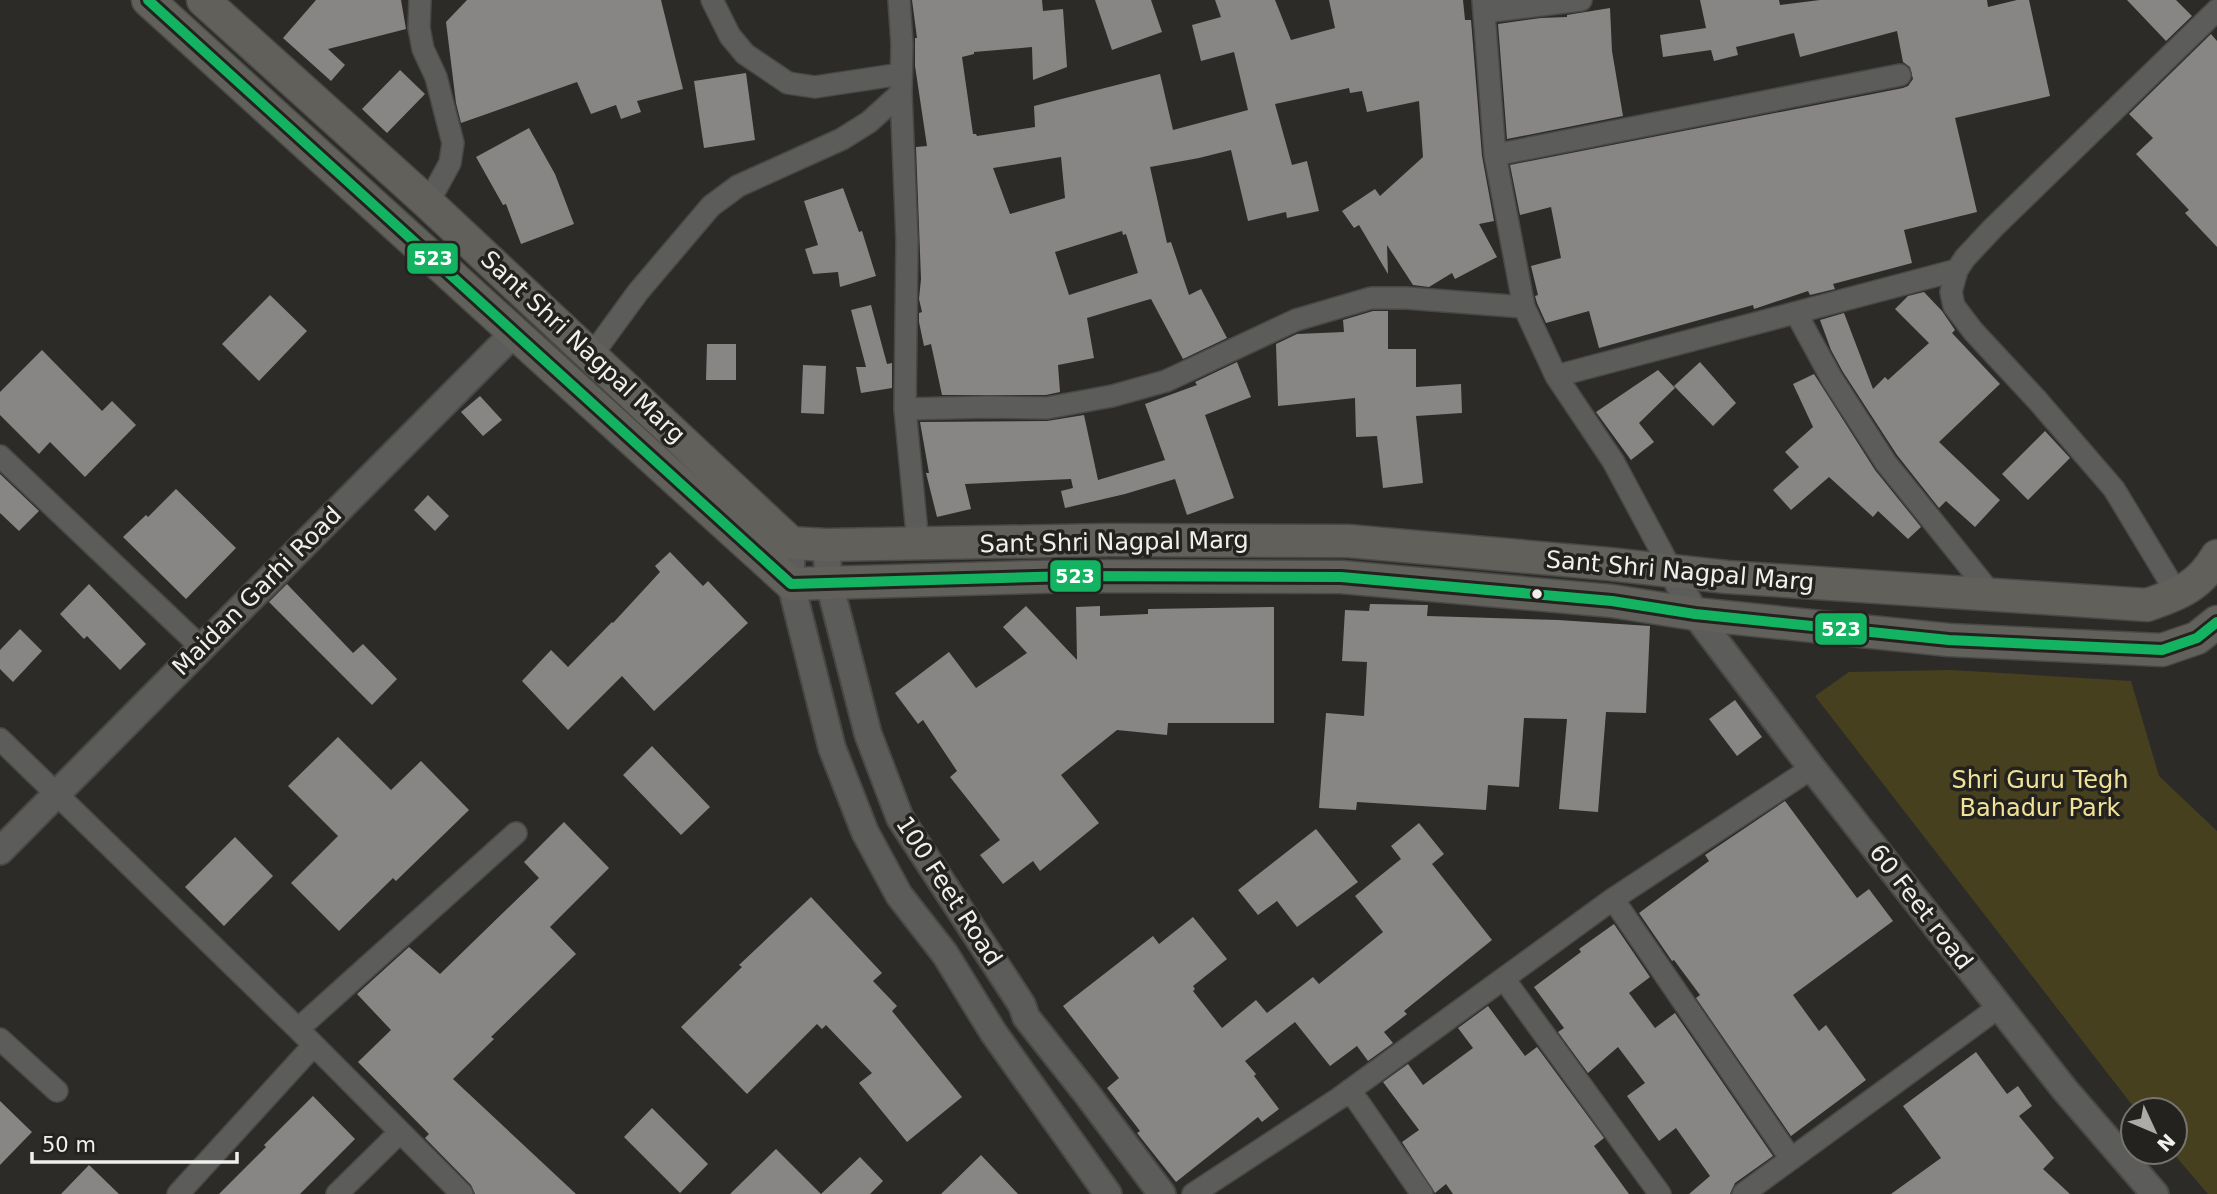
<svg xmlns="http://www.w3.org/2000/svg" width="2217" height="1194" font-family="'DejaVu Sans',sans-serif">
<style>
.garden{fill:#47401e}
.building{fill:#878684;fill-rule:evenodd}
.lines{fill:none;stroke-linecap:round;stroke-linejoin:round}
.minor-casing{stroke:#484846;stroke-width:24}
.tertiary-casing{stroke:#484846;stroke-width:30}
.secondary-casing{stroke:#484846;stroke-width:35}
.minor{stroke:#5c5c5a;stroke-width:21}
.tertiary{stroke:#5c5c5a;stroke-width:26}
.secondary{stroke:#61605b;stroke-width:32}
.bus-1-casing{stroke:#23221e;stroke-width:16}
.bus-1{stroke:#13b361;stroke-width:10}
.bus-dot{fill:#f1f0ed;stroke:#23221e;stroke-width:2.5}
.labels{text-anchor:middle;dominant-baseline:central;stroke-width:7;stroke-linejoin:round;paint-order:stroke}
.street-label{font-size:24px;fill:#f1f0ed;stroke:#23221e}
.park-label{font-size:24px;fill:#f1e297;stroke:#23221e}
.line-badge{stroke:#23221e;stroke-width:2.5}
.badge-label{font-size:19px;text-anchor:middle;font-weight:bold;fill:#fff}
</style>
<rect width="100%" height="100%" fill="#2c2b28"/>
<!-- garden -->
<path class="garden" d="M1951 670 2131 681 2159 776 2217 831V1194H2208L2172 1152H2175V1110H2136L1815 696 1849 672Z"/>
<!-- building -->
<path class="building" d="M316 0H401L406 29 328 49 345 65 331 81 283 38Z
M467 0H661L683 89 637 101 641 112 621 119 616 105 591 114 577 82 461 123 456 103 446 22Z
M912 0H1042L1043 11 1063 9 1067 67 1033 80 1032 47 974 52V54L962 57 973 134H976L977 136 1035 127 1034 106 1160 74 1173 130 1248 110 1234 52 1201 61 1192 25 1221 17 1215 0H1275L1291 40 1335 28 1329 0H1463L1465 20H1471L1482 156 1494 221 1479 224 1497 257 1455 279 1452 273 1429 287 1413 285 1387 245 1388 274 1359 225 1354 228 1342 211 1375 189 1380 196 1423 157 1419 101 1367 112 1362 91 1350 93 1349 88 1275 104 1292 165 1307 161 1319 211 1287 218 1286 212 1248 221 1231 150 1199 158 1150 167 1167 243 1171 242 1189 295 1201 289 1227 338 1183 359 1151 299 1147 300 1087 318 1094 358 1058 365 1060 392 1046 395H942L931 344 924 346 919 322V313L922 312 919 299 921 279 916 147 927 146 915 66V38H917ZM1061 157 1065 198 1010 214 993 168ZM1122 231 1123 235 1126 234 1138 273 1069 295 1055 252Z
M1095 0H1151L1162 32 1112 50Z
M1700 0H1779L1780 5 1820 0H1987L1988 7 2017 0H2029L2050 96 1955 118 1977 212 1904 230 1912 263 1833 284 1835 289 1810 295 1808 291 1754 309 1753 305 1599 348 1589 311 1546 323 1537 303 1535 296 1538 295 1531 266 1561 258 1551 207 1520 215 1510 165 1903 88 1908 86 1913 79 1910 67 1903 62 1897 31 1800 57 1794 33 1736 47 1738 55 1714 61 1711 50 1663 57 1660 35 1706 28Z
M2127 0H2176L2192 16 2166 41Z
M1610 8 1612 51 1623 116 1507 139 1498 24 1541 18 1567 17V15Z
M2211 34 2217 41V247L2185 213 2189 210 2136 154 2153 138 2129 114Z
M400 70 425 94 387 133 362 109Z
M746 73 755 140 704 148 694 81Z
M529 128 555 174 574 224 521 244 506 204 503 205 476 157Z
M843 188 859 232 862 231 876 276 840 287 838 272 813 274 805 249 818 245 804 201Z
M1924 292 1942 311 1955 330 1952 333 2000 384 1939 442 2000 500 1975 527 1946 501 1939 508 1897 455 1843 372 1831 350 1820 320 1844 313 1873 389 1885 377 1888 380 1929 343 1895 309 1908 296Z
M270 295 307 331 259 381 222 344Z
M871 305 887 364 892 363V388L861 393 856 367H866L851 310Z
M1373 311H1388V349H1416V387L1461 384 1462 413 1416 416 1423 483 1383 488 1377 436 1356 437 1355 398 1278 406 1276 344 1297 334 1344 332 1343 320Z
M707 344H736V380H706Z
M42 350 102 411 112 401 136 425 85 477 50 442 39 454 0 415V392Z
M1237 362 1251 397 1205 415 1234 498 1187 515 1175 479 1125 494 1065 508 1061 491 1073 488 1071 479 965 484 971 509 937 517 926 473H929L920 422 1047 421 1084 415 1098 480 1165 460 1145 404 1197 385 1195 382Z
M1700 362 1736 403 1713 426 1674 386Z
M803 365 826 366 824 414 801 413Z
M1658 370 1675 388 1639 423 1654 442 1631 460 1596 412Z
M1814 374 1875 470 1921 527 1908 539 1878 511 1873 517 1829 477 1791 510 1773 490 1799 467 1785 452 1813 427 1793 384Z
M480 396 502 420 483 436 461 412Z
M2045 431 2070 458 2028 500 2002 474Z
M0 474 39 511 19 531 0 513Z
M176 489 236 548 186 599 123 537 146 515 148 517Z
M428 495 449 516 435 531 414 510Z
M670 552 703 586 708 581 748 623 654 711 622 676 568 730 522 681 551 650 568 667 612 622 613 623 660 572 655 566Z
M89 584 146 644 120 670 87 636 84 639 60 614Z
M287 584 353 653 363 644 397 679 372 705 269 602Z
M1370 604 1428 605 1427 616 1558 620 1650 626 1646 713 1606 712 1598 812 1559 809 1567 719 1524 718 1519 787 1488 785 1486 810 1357 802 1356 810 1319 808 1326 713 1364 716 1367 662 1342 661 1345 610 1369 611Z
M1026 606 1077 660 1076 607 1100 606V616L1148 614V609L1274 607V723H1168L1167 735 1117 730 1061 775 1099 823 1040 871 1033 861 1003 884 980 855 1000 840 950 777 957 771 923 720 918 724 895 693 949 652 976 688 1027 653 1003 627Z
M20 629 42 651 13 682 0 669V650Z
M1735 700 1762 737 1737 756 1709 719Z
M338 737 391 790 421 761 469 810 396 881 393 878 339 931 291 883 338 836 288 786Z
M652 746 710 807 681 835 623 775Z
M1785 801 1857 898 1869 889 1893 921 1793 995 1819 1031 1826 1025 1866 1080 1791 1136 1696 998 1700 995 1674 960 1672 961 1639 913 1709 861 1705 855Z
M564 822 609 868 550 927 576 954 491 1037 494 1039 453 1079 576 1194H475L471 1185 425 1138 429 1134 358 1062 391 1030 357 994 409 947 440 974 539 878 524 862Z
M1419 823 1444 854 1432 864 1492 940 1404 1011 1407 1014 1384 1032 1393 1043 1368 1061 1357 1046 1330 1066 1295 1022 1245 1061 1256 1074 1254 1076 1279 1109 1262 1122 1258 1117 1176 1182 1137 1133 1140 1131 1107 1088 1119 1078 1063 1006 1153 936 1159 944 1193 917 1227 959 1193 986 1195 989 1193 991 1222 1028 1256 1000 1267 1013 1313 977 1319 984 1383 932 1355 896 1401 859 1391 846Z
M1316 829 1358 882 1297 927 1277 901 1258 915 1238 890Z
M235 837 273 876 224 926 185 887Z
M811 897 882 973 873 981 897 1006 892 1011 962 1097 907 1142 859 1083 872 1073 826 1025 822 1029 817 1024 747 1094 681 1027 742 967 739 965Z
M1614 924 1650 977 1629 993 1655 1028 1675 1013 1773 1156 1735 1183 1730 1194H1689L1710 1176 1676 1128 1659 1141 1627 1096 1645 1083 1618 1047 1588 1073 1558 1032 1564 1028 1534 987 1581 952 1579 949Z
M1488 1006 1525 1056 1537 1047 1604 1138 1594 1146 1629 1194H1453L1446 1184 1435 1193 1402 1142 1419 1130 1383 1082 1408 1064 1423 1085 1473 1048 1458 1028Z
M1976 1052 2007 1094 2018 1086 2032 1106 2019 1116 2054 1158 2043 1169 2070 1194H1891L1941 1158 1903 1106Z
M313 1096 355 1139 300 1194H219L266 1147 264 1145Z
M0 1101 32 1132 0 1165Z
M652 1108 708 1164 680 1193 624 1137Z
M776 1149 821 1194 860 1157 883 1181 870 1194H730Z
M981 1155 1018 1194H941Z
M89 1165 119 1194H61Z"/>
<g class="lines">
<!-- minor casing -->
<g class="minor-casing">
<path id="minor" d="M420 0 419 28 423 49 436 77 453 143 450 163 428 203
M712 0 730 36 745 54 788 83 815 87 901 74
M899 0 902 44 901 93 907 240 905 409 918 544
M1483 0 1495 155 1524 307 1556 376 1613 461 1672 571
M1484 12 1581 0
M1495 155 1900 75
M1796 313 1832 379 1886 463 1993 596
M592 355 638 292 711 206 738 186 842 139 869 122 901 93
M1556 376 1957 270
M905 409 989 407 1047 408 1112 396 1166 381 1296 320 1371 298H1406L1524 307
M0 456 202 648
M2178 595 2114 489 2038 401 1973 331 1954 306 1951 292 1957 270 1965 258 1993 228 2217 10
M0 739 298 1029 462 1194
M1613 899 1791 1159
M1504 979 1660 1194
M298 1029 516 833
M0 1039 57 1091
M1350 1090 1422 1194
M178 1194 313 1046
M337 1194 399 1133
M1193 1194 1338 1099 1613 899 1812 768
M1743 1194 1999 1007"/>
</g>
<!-- tertiary casing -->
<g class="tertiary-casing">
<path id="tertiary" d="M791 543V584L832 748 865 832 899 895 945 954 993 1032 1108 1194
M826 545 829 582 868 734 900 818 1022 1005 1026 1017 1087 1094 1162 1194
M1672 571 1695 614 1812 768 2065 1090 2155 1194
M0 851 515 332"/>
</g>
<!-- secondary casing -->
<g class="secondary-casing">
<path id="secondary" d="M148 0 791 584 1073 576 1341 577 1612 601 1695 614 1949 640 2162 650 2197 638 2217 622
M203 0 428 203 791 543 826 545 1109 540 1348 541 1609 564 1727 577 2147 605C2179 594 2200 586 2217 556"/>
</g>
<!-- minor -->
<use href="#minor" class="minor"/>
<!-- tertiary -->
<use href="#tertiary" class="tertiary"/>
<!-- secondary -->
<use href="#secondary" class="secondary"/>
<!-- bus-1 casing -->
<g class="bus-1-casing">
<path id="bus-1" d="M148 0 791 584 1073 576 1341 577 1612 601 1695 614 1949 640 2162 650 2197 638 2217 622"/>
</g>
<!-- bus-1 -->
<use href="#bus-1" class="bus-1"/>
</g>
<!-- markers -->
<circle class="bus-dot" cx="1537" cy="594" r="6"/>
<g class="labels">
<!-- street labels -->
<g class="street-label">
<text transform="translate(583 347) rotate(43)">Sant Shri Nagpal Marg</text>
<text transform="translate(1114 542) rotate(-1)">Sant Shri Nagpal Marg</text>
<text transform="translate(1680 571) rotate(5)">Sant Shri Nagpal Marg</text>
<text transform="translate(257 591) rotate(-45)">Maidan Garhi Road</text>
<text transform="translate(949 891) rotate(57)">100 Feet Road</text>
<text transform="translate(1921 907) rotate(52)">60 Feet road</text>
</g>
<!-- park labels -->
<g class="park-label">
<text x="2040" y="780">Shri Guru Tegh<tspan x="2040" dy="28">Bahadur Park</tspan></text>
</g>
</g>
<g class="line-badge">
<rect x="406" y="242" width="53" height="33" rx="7" fill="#13b361"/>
<rect x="1049" y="559" width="53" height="34" rx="7" fill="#13b361"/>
<rect x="1814" y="612" width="54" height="34" rx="7" fill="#13b361"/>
</g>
<g class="badge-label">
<text x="433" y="265">523</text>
<text x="1075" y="583">523</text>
<text x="1841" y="636">523</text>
</g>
<!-- north arrow -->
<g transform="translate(2154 1131) rotate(134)"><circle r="33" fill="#23221e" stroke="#757471" stroke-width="2"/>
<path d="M0-5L12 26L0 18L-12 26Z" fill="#acaba8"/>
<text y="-10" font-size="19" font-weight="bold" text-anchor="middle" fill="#f1f0ed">N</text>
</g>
<!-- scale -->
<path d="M32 1152v10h205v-10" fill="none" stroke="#f1f0ed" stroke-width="3.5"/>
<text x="42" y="1152" font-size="21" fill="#f1f0ed" stroke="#23221e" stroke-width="5" paint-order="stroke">50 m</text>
</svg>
